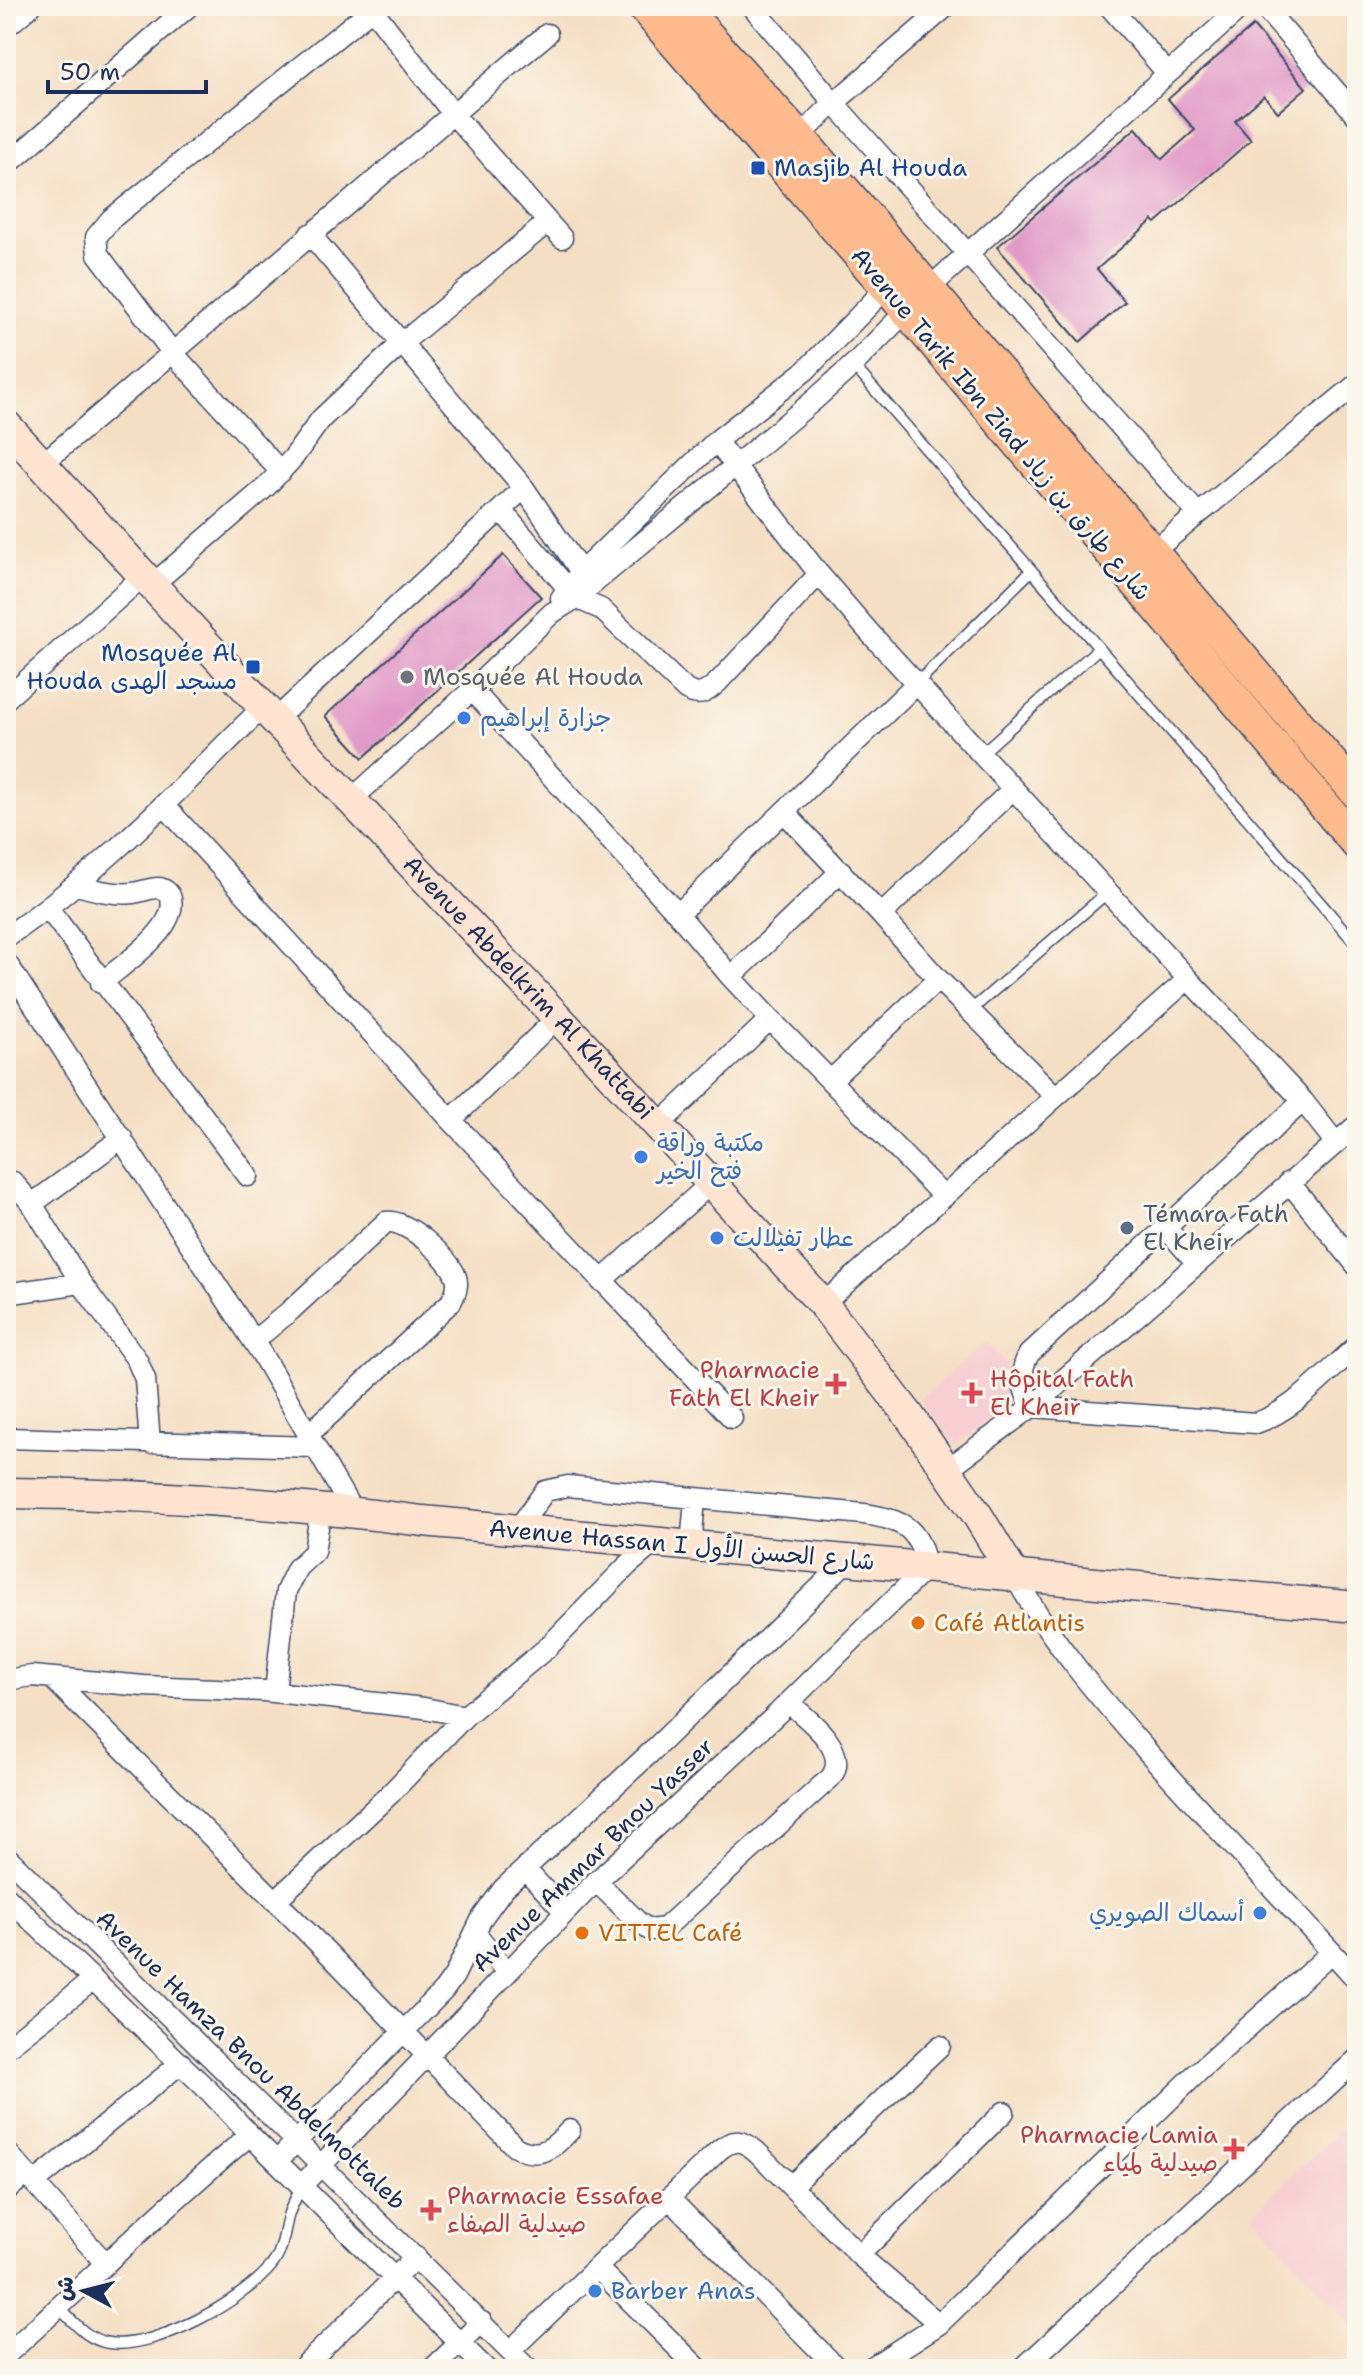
<svg xmlns="http://www.w3.org/2000/svg" width="1363" height="2375" font-family="'Shantell Sans','Playpen Sans Arabic',sans-serif">
<style>
.built{fill:#f7cfd3}
.building{fill:#e19ac8}
.lines{fill:none;stroke-linecap:round;stroke-linejoin:round}
.service-casing{stroke:#3c496d;stroke-width:13}
.minor-casing{stroke:#3c496d;stroke-width:23}
.secondary-casing{stroke:#3c496d;stroke-width:33}
.primary-casing{stroke:#3c496d;stroke-width:35}
.service{stroke:#fff;stroke-width:10}
.minor{stroke:#fff;stroke-width:20}
.secondary{stroke:#fee3d1;stroke-width:30}
.primary{stroke:#fcba8d;stroke-width:32}
.transit-dot{fill:#1a4fb4;stroke:#fbf7ec;stroke-width:3}
.worship-dot{fill:#6b7280;stroke:#fbf7ec;stroke-width:3}
.shop-dot{fill:#3f7fe0;stroke:#fbf7ec;stroke-width:3}
.service-dot{fill:#5c6f8a;stroke:#fbf7ec;stroke-width:3}
.health-dot{fill:#e0444e;stroke:#fbf7ec;stroke-width:3}
.food-dot{fill:#e8710a;stroke:#fbf7ec;stroke-width:3}
.labels{text-anchor:middle;dominant-baseline:central;stroke-width:6;stroke-linejoin:round;paint-order:stroke}
.transit-label{font-size:24px;fill:#164399;stroke:#fbf7ec;text-anchor:start}
.street-label{font-size:24px;fill:#1b2f5e;stroke:#fbf7ec}
.worship-label{font-size:24px;fill:#5b616d;stroke:#fbf7ec;text-anchor:start}
.shop-label{font-size:24px;fill:#366cbe;stroke:#fbf7ec;text-anchor:start}
.service-label{font-size:24px;fill:#4e5e75;stroke:#fbf7ec;text-anchor:start}
.health-label{font-size:24px;fill:#be3a42;stroke:#fbf7ec;text-anchor:end}
.food-label{font-size:24px;fill:#c56008;stroke:#fbf7ec;text-anchor:start}
</style>
<rect width="100%" height="100%" fill="#fbf7ec"/>
<filter id="ink" filterUnits="userSpaceOnUse"><feTurbulence type="fractalNoise" baseFrequency=".0125" numOctaves="2"/><feDisplacementMap in="SourceGraphic" scale="16" xChannelSelector="R" yChannelSelector="G"/><feConvolveMatrix kernelMatrix="1 2 1 2 8 2 1 2 1" color-interpolation-filters="sRGB"/></filter>
<filter id="wash" filterUnits="userSpaceOnUse"><feTurbulence type="fractalNoise" baseFrequency=".006" numOctaves="4" result="noise"/><feDisplacementMap in="SourceGraphic" scale="32" xChannelSelector="R" yChannelSelector="G"/><feGaussianBlur stdDeviation="1.8" result="paint"/><feColorMatrix in="noise" values="0 0 0 0 0 0 0 0 0 0 0 0 0 0 0 0 0 1.4 0 .05"/><feComposite in="paint" operator="in"/></filter>
<g filter="url(#wash)">
<rect width="100%" height="100%" fill="#f5dfc4"/>
<!-- built -->
<path class="built" d="M988 1342 1025 1388 957 1445 919 1399Z
M1357 2114V2332L1253 2213Z"/>
<g id="blocks">
<!-- building -->
<path class="building" d="M1253 26 1306 88 1278 112 1264 96 1235 121 1251 140 1156 223 1153 220 1097 269 1125 302 1080 342 997 247 1136 128 1162 159 1195 130 1168 99Z
M503 555 541 597 363 758 325 716Z"/>
</g>
</g>
<g filter="url(#ink)">
<use href="#blocks" fill-opacity="0" stroke="#3c496d" stroke-width="2"/>
<g class="lines">
<!-- service casing -->
<g class="service-casing">
<path id="service" d="M853 365 1357 945
M917 683 1031 571
M982 753 1099 648
M970 1011 1108 892
M59 2308C74 2322 87 2340 109 2343 155 2350 243 2301 272 2265 283 2252 284 2230 289 2213 293 2203 298 2194 302 2185"/>
</g>
<!-- minor casing -->
<g class="minor-casing">
<path id="minor" d="M370 6 453 114 562 238
M752 6 834 103 799 137
M947 6 834 103 1198 514
M1109 6 1167 73
M1263 6 1357 116
M6 27 31 6
M6 166 189 6
M310 234 524 488 587 581
M716 441 819 574
M42 464 547 34
M281 472 172 352 98 254 96 237 111 219 372 9
M501 510 576 598 601 609 686 690C700 698 707 692 718 682L819 574 869 632 1188 979 823 1304
M1151 553 1357 384
M152 585 266 487 293 458 321 419 402 343 547 223
M561 598 582 571 716 441 805 371 893 281
M472 690 678 914
M6 699 143 576
M275 720 524 488
M1013 789 881 915 938 979 1055 1096
M352 799 472 690 552 613 576 598 813 401 853 365 927 290 1243 6
M164 805 451 1120 732 1418
M785 813 881 915
M841 871 731 977 678 914 917 683
M77 885C95 890 114 895 133 893 141 892 150 888 158 888 164 888 170 893 171 899 178 929 121 966 101 983
M48 908 248 1176
M6 937C102 872 180 788 263 707
M6 962 261 1353 353 1512
M731 977 770 1019
M1188 979 1303 1101 1335 1142
M831 1080 938 979
M1303 1101 1029 1354C1018 1373 1022 1388 1032 1407L1256 1423C1295 1410 1326 1373 1357 1346
M451 1120 557 1018
M658 1126 770 1019 944 1197
M1289 1182 1357 1266
M6 1183 13 1182 32 1204 81 1283 137 1360 145 1379 150 1443
M32 1204 122 1138
M1165 1227 1197 1263
M601 1281 710 1184
M6 1294 81 1283
M254 1341 291 1310 386 1222C407 1219 450 1258 456 1277 459 1286 455 1294 451 1302L309 1434
M6 1438 314 1447
M946 1470 1032 1407 1357 1125
M691 1546 695 1499
M1015 1577C1052 1642 1098 1696 1147 1751 1216 1829 1288 1903 1357 1980
M52 1678 326 1951 515 2147C539 2160 553 2149 570 2130
M6 1680 32 1676 144 1686 264 1691 424 1708 465 1716 548 1647 627 1566 654 1543
M275 1692 286 1591 297 1568 314 1552 321 1509
M6 1856 528 2369
M525 1869 565 1912
M596 1881 639 1923 650 1930 665 1928 820 1787C824 1783 831 1779 833 1774 848 1748 805 1717 789 1703
M6 1896 210 2092 250 2135 486 2369
M275 1901 390 1794 465 1716
M475 1932 507 1973
M6 2048 93 1980
M6 2151 106 2264
M277 2161 444 1990 454 1976 482 1918 503 1889 649 1754 849 1559
M34 2183 181 2063
M302 2185 585 1892 776 1715 926 1568C921 1528 901 1519 864 1514L568 1486 545 1491 517 1530
M792 2185 940 2046
M6 2191 26 2174
M670 2199 838 2369
M859 2255 1004 2112
M597 2268 699 2369
M510 2351 718 2151C733 2138 742 2139 757 2152L859 2255 939 2324
M6 2355C88 2282 165 2205 250 2135
M301 2369 416 2257
M432 2369 482 2322
M869 2369 939 2324 1198 2072 1332 1952
M1022 2369 1357 2059"/>
</g>
<!-- secondary casing -->
<g class="secondary-casing">
<g id="secondary">
<path id="s1" d="M6 425 275 720 595 1057 823 1304 910 1417 978 1516 1015 1577"/>
<path d="M6 1493C146 1494 285 1503 423 1521L1357 1607"/>
</g>
</g>
<!-- primary casing -->
<g class="primary-casing">
<path id="primary" d="M643 6 887 287 1357 844
M681 6 799 137 1357 793"/>
</g>
<!-- service -->
<use href="#service" class="service"/>
<!-- minor -->
<use href="#minor" class="minor"/>
<!-- secondary -->
<use href="#secondary" class="secondary"/>
<!-- primary -->
<use href="#primary" class="primary"/>
</g>
</g>
<!-- markers -->
<g class="transit-dot">
<rect x="750" y="160" width="16" height="16" rx="4"/>
<rect x="245" y="659" width="16" height="16" rx="4"/>
</g>
<circle class="worship-dot" cx="407" cy="677" r="8"/>
<g class="shop-dot">
<circle cx="464" cy="718" r="8"/>
<circle cx="641" cy="1157" r="8"/>
<circle cx="717" cy="1238" r="8"/>
<circle cx="1260" cy="1913" r="8"/>
<circle cx="595" cy="2291" r="8"/>
</g>
<circle class="service-dot" cx="1127" cy="1228" r="8"/>
<g class="health-dot">
<path d="M832 1372h8v8h8v8h-8v8h-8v-8h-8v-8h8z"/>
<path d="M968 1381h8v8h8v8h-8v8h-8v-8h-8v-8h8z"/>
<path d="M1230 2137h8v8h8v8h-8v8h-8v-8h-8v-8h8z"/>
<path d="M427 2198h8v8h8v8h-8v8h-8v-8h-8v-8h8z"/>
</g>
<g class="food-dot">
<circle cx="918" cy="1623" r="8"/>
<circle cx="582" cy="1933" r="8"/>
</g>
<g class="labels">
<!-- transit labels -->
<g class="transit-label">
<text x="774" y="168">Masjib Al Houda</text>
<text x="237" y="653" text-anchor="end">Mosquée Al<tspan x="237" dy="28">Houda مسجد الهدى</tspan></text>
</g>
<!-- street labels -->
<g class="street-label">
<text transform="translate(1001 424) rotate(50)">Avenue Tarik Ibn Ziad شارع طارق بن زياد</text>
<text stroke="none"><textPath href="#s1" startOffset="768">Avenue Abdelkrim Al Khattabi</textPath></text>
<text transform="translate(682 1545) rotate(5)">Avenue Hassan I شارع الحسن الأول</text>
<text transform="translate(593 1855) rotate(-44)">Avenue Ammar Bnou Yasser</text>
<text transform="translate(251 2060) rotate(44)">Avenue Hamza Bnou Abdelmottaleb</text>
</g>
<!-- worship labels -->
<g class="worship-label">
<text x="423" y="677">Mosquée Al Houda</text>
</g>
<!-- shop labels -->
<g class="shop-label">
<text x="480" y="718">جزارة إبراهيم</text>
<text x="657" y="1143">مكتبة وراقة<tspan x="657" dy="28">فتح الخير</tspan></text>
<text x="733" y="1238">عطار تفيلالت</text>
<text x="1244" y="1913" text-anchor="end">أسماك الصويري</text>
<text x="611" y="2291">Barber Anas</text>
</g>
<!-- service labels -->
<g class="service-label">
<text x="1143" y="1214">Témara Fath<tspan x="1143" dy="28">El Kheir</tspan></text>
</g>
<!-- health labels -->
<g class="health-label">
<text x="820" y="1370">Pharmacie<tspan x="820" dy="28">Fath El Kheir</tspan></text>
<text x="990" y="1379" text-anchor="start">Hôpital Fath<tspan x="990" dy="28">El Kheir</tspan></text>
<text x="1218" y="2135">Pharmacie Lamia<tspan x="1218" dy="28">صيدلية لمياء</tspan></text>
<text x="447" y="2196" text-anchor="start">Pharmacie Essafae<tspan x="447" dy="28">صيدلية الصفاء</tspan></text>
</g>
<!-- food labels -->
<g class="food-label">
<text x="934" y="1623">Café Atlantis</text>
<text x="598" y="1933">VITTEL Café</text>
</g>
</g>
<!-- margin -->
<rect width="1363" height="2375" fill="none" stroke="#fbf7ec" stroke-width="32"/>
<!-- north arrow -->
<g transform="translate(84 2291) rotate(277)" stroke="#fbf7ec" stroke-width="6" paint-order="stroke">
<path d="M0-6L14 30L0 20L-14 30Z" fill="#1b2f5e"/>
<text y="-12" font-size="22" font-weight="bold" text-anchor="middle" fill="#1b2f5e">ش</text>
</g>
<!-- scale -->
<path d="M48 80v12h158v-12" fill="none" stroke="#1b2f5e" stroke-width="4"/>
<text x="60" y="80" font-size="24" fill="#1b2f5e" stroke="#fbf7ec" stroke-width="6" paint-order="stroke">50 m</text>
</svg>
